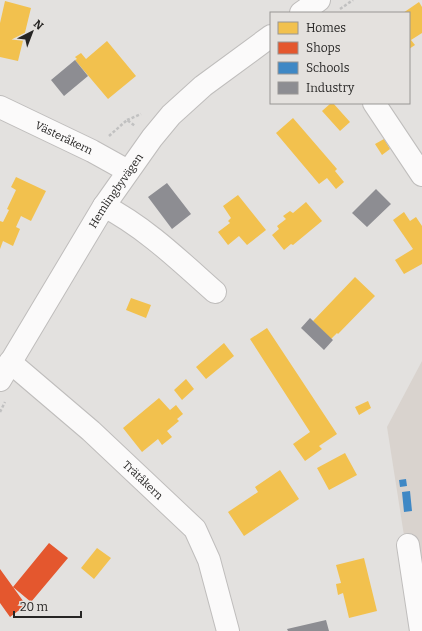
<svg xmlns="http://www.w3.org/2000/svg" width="422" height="631" font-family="Bitter,serif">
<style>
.built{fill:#d9d3ce}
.homes{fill:#f2c14e}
.shops{fill:#e4572e}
.schools{fill:#3f88c5}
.industry{fill:#8d8d92}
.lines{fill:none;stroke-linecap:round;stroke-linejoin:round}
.minor-casing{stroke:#bfbdbc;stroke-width:24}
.path{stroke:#c1c1c1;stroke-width:2.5;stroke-dasharray:3 2;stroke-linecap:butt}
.minor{stroke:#fbfafa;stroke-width:22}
.labels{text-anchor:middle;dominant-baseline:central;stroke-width:4;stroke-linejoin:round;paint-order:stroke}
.street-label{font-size:11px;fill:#262524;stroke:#e4e1de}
</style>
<rect width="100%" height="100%" fill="#e3e1df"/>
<!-- built -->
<path class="built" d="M422 361V631H419L387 427Z"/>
<!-- homes -->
<path class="homes" d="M5 1 31 8 18 61 0 57V23Z
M419 2 422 7V33L411 40 415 45 409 49V13H403Z
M107 41 136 76 108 99 75 60 77 59 75 57 81 53 86 59Z
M331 103H333L350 122 340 131 322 111Z
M293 118 337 169 335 171 344 182 336 189 327 178 319 184 276 133Z
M384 139 390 149 382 155 375 144Z
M16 177 46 191 31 221 21 216 16 227 20 229 13 246 3 241 0 249V221L3 222 9 210 7 209 16 190 11 187Z
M238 195 266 230 247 245 239 236 228 245 218 232 230 223 228 221 231 218 223 206Z
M306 202 322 221 293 245 291 244 284 250 272 235 279 229 277 226 286 219 283 216 290 211 293 213Z
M404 212 410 221 416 217 422 226V264L404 274 395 260 413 249 393 220Z
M355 277 375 296 338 334 337 333 331 339 313 321Z
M131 298 151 305 146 318 126 310Z
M267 328 337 434 319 446 322 449 305 461 293 444 310 432 250 339Z
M224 343 234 356 206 379 196 367Z
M186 379 194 389 182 400 174 390Z
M159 398 170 410 176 405 183 414 177 419 179 421 167 431 172 437 162 445 158 439 142 452 123 428Z
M368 401 371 408 359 415 355 407Z
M345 453 357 475 329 490 317 468Z
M280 470 299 499 244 536 228 512 258 492 255 487Z
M97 548 111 558 94 579 81 568Z
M364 558 377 611 349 618 343 593 338 595 336 584 341 583 336 565Z"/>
<!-- shops -->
<path class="shops" d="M49 543 68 558 31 602 13 587Z
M0 569 26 605 10 617 0 603Z"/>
<!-- schools -->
<path class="schools" d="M406 479 407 486 400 487 399 480Z
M410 491 412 511 404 512 402 492Z"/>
<!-- industry -->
<path class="industry" d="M75 60 88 76 64 96 51 80Z
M167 183 191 214 172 229 148 197Z
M376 189 391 204 367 227 352 213Z
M310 318 333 340 324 350 301 328Z
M326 620 329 631H288L287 629Z"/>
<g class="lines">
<!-- minor casing -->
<g class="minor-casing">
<g id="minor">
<path d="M301 13 319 0"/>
<path d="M374 103 422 175"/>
<path id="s1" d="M0 107 92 151 128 171"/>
<path d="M104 206C145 227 180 261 215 292"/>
<path id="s2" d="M10 362 91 431 195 529 209 560 228 631"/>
<path id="s3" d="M0 380 104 206 152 138 171 115 203 86 271 36"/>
<path d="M408 545 421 631"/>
</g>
</g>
<!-- path -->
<path class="path" d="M340 9 353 0
M127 120 141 114
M109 136 127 120 135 126
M0 412 5 402"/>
<!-- minor -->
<use href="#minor" class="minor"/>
</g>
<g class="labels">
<!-- street labels -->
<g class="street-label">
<text stroke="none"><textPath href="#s1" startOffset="71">Västeråkern</textPath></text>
<text stroke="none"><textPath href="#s3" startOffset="222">Hemlingbyvägen</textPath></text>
<text stroke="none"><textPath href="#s2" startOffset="178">Trätåkern</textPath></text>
</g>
</g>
<!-- legend -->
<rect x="270" y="12" width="140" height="92" fill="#e4e1de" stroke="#989694"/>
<rect x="278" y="22" width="20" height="12" fill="#f2c14e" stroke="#989694"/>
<text x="306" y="32" font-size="12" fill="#262524">Homes</text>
<rect x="278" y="42" width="20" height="12" fill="#e4572e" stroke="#989694"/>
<text x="306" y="52" font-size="12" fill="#262524">Shops</text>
<rect x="278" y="62" width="20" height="12" fill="#3f88c5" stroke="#989694"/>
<text x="306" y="72" font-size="12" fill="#262524">Schools</text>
<rect x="278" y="82" width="20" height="12" fill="#8d8d92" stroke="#989694"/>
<text x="306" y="92" font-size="12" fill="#262524">Industry</text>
<!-- north arrow -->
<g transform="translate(32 32) rotate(42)" stroke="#e4e1de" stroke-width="3" paint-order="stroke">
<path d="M0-3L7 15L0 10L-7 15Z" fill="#262524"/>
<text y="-6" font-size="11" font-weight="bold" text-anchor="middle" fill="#262524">N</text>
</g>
<!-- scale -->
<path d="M14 611v6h67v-6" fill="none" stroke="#262524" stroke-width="2"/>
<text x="20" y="611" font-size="12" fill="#262524" stroke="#e4e1de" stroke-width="3" paint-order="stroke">20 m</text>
</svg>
